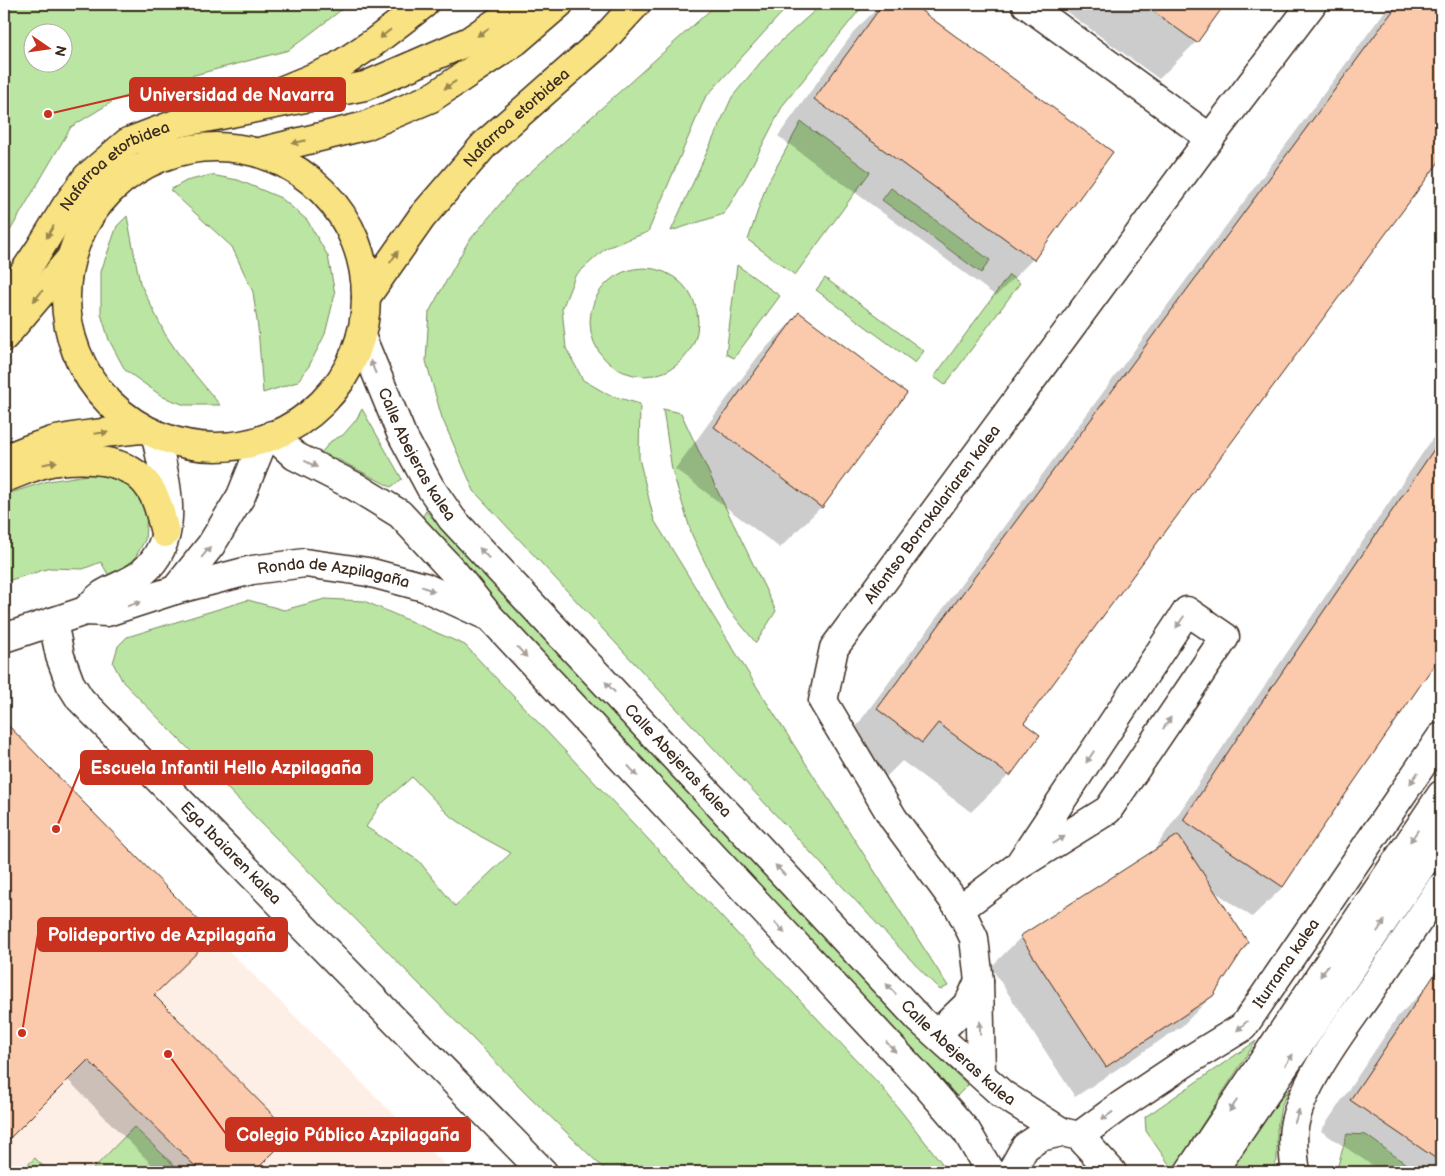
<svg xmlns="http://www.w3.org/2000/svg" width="1445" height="1176" font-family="'Balsamiq Sans',sans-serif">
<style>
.built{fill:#feefe6}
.green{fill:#bae5a2;stroke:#7a8860;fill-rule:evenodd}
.shadow{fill:#0003}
.building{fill:#fbc9ab;stroke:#3b2a1e}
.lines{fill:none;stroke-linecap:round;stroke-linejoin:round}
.minor-casing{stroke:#3b2a1e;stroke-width:31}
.major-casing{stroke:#3b2a1e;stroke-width:31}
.minor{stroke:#fff;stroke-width:28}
.major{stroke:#f8e281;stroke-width:28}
.oneway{fill:#9a8650}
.oneway2{fill:#a79f9a}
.labels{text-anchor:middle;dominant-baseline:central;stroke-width:5;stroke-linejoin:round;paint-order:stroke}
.street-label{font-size:16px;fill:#3b2a1e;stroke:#fff}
.leader{fill:none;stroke:#c8321e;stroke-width:2}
.callout-dot{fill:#c8321e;stroke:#fff;stroke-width:2}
.callout{fill:#c8321e;stroke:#c8321e;stroke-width:2}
.callout-label{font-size:18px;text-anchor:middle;font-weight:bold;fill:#fff}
</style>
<rect width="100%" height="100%" fill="#fff"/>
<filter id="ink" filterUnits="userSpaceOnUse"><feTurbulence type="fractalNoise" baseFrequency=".02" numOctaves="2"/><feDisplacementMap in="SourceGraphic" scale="10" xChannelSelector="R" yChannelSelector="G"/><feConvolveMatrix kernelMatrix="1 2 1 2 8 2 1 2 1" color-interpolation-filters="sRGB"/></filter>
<g filter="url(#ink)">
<!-- built -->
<path class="built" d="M4 721 214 936 452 1172H4Z"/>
<!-- green -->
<path class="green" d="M4 4H349L289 50 187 77 115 100 71 127 4 241ZM32 32H62V62H32Z
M717 4H791L778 17 705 98 648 232 606 248 575 276 562 309 566 348 583 380 609 395 640 404 639 458 654 520 755 684 948 986 940 990 908 957 474 491 442 418 426 361 429 312 468 242 517 184Z
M822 4H861V8L783 105 746 177 724 214 671 231 732 97 769 52Z
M801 122 870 172 795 275 748 240 766 186Z
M211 175 238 180 281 198 307 220 328 256 335 294 325 334 309 366 297 382 263 393 258 328 253 292 232 247 170 190 186 181Z
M891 188 990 260 981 273 882 200Z
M127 216 140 283 165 334 182 359 220 405H185L163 397 125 370 109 340 101 314V271L117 226Z
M737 265 780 296 734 358 726 354Z
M590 322a54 54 0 1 1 108 0a54 54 0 1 1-108 0Z
M1009 275 1020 283 945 385 934 377Z
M825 278 924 351 915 363 816 290Z
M362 409 402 479 391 487 337 459 321 453 331 441 343 435 356 420Z
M663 409 681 413 715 486 776 611 756 643 725 605 692 535 672 470Z
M94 474 116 477 131 486 141 501 147 513 145 540 130 567 109 576 101 562 83 569 50 568 4 582V495L48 481Z
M426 511 894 1010 951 1069 968 1085 957 1096 420 521Z
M325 599 364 601 465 645 881 1086 941 1162 945 1172H607L526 1093 123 682 113 663 118 646 127 637 248 600 284 610ZM412 777 449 815 480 836 511 853 455 906 419 861 366 827 380 805Z
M1256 1041 1173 1170 1146 1131 1145 1117Z
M1291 1087 1281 1106 1277 1129V1161L1270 1172H1230L1269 1113Z
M134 1127 181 1172H90Z
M1347 1134 1366 1135 1417 1172H1341L1338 1165Z
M35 1158 49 1172H20Z"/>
<!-- shadow -->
<path class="shadow" d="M882 4H909L1111 152 1033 259 996 296 778 136 856 29Z
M1056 4H1223L1196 42 1159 79Z
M1390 4H1441V156L1023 723 1038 735 1009 775 971 812 902 761 884 779 841 747Z
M799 314 821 507 780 548 675 469 759 355Z
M1441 426V652L1309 845 1283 887 1252 917 1214 891 1213 995 1182 1026 1075 1097 991 967 1021 937 1153 852 1210 766Z
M4 723 212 936 152 995 290 1134 252 1172H159L67 1079 4 1142Z
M1428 986 1441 995V1172H1382L1321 1131 1398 1016Z"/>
<!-- building -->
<path class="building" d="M883 4H912L1113 152 1034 260 814 99Z
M1143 4H1225L1197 43Z
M1398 4H1441V159L1024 723 1040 735 1010 776 938 723 922 743 877 709Z
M799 312 907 393 822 508 714 427Z
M1441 439V655L1310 846 1283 887 1183 820 1240 734Z
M4 721 214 936 154 995 292 1134 254 1172H201L88 1060 4 1144Z
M1178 835 1248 942 1213 996 1106 1067 1020 936Z
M1441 965V1162L1350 1100Z"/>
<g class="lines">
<!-- minor casing -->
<g class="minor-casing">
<g id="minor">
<path d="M1026 4 1210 138"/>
<path id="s1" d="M361 336 401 433 430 487 452 519 919 1019 1002 1094 1062 1132"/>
<path d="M272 435 295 456 356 487 400 514 453 571 489 616 922 1080 967 1132 990 1172"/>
<path d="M175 590 211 545 241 496 264 439"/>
<path d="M85 611C90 606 95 600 102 595 114 587 130 583 142 573 184 538 165 481 156 436"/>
<path id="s2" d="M53 622 60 656 70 683 80 699 543 1172"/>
<path id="s3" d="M4 638 85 611 107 612 175 590 252 570 305 563 368 572 424 587 485 615"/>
<path d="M960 909 1018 866 1108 810 1225 637 1187 611 1018 866"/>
<path d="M937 1034 969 1003 979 981"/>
<path id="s4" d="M981 1074 979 981 974 938 960 909 893 818 823 701 834 648 1210 138 1312 4"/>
<path id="s5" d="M1079 1136 1120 1106 1186 1062 1243 1027 1441 737"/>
<path d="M1011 1172 1025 1147 1040 1137 1062 1132 1079 1136 1112 1172"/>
<path d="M1189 1172 1441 795"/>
<path d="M1212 1172 1441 837"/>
<path d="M1296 1172C1294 1161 1292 1138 1294 1127 1300 1089 1337 1038 1359 1007 1387 967 1414 927 1441 887"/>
</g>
</g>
<!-- major casing -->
<g class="major-casing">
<g id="major">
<path d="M283 90 334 69 373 43 424 4"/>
<circle cx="216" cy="297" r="150"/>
<path d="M259 152 365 126 431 98 516 41 559 4"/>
<path id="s6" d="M366 297 422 217 485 144 602 41 636 4"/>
<path id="s7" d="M4 302 39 250 66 206 87 177 128 142 178 123 221 115 365 86 469 41 523 4"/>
<path d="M4 337 70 259"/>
<path d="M4 459C20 452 36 446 52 441 82 434 112 432 142 429"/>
<path d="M4 478C19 473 35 465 51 462 83 457 127 457 148 486 158 499 161 517 165 533"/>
</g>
</g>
<!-- minor -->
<use href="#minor" class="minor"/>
<!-- major -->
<use href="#major" class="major"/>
</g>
<!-- one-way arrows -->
<defs><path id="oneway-solid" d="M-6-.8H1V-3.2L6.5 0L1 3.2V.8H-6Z" transform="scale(1.25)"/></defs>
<g class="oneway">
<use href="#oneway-solid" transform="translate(483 32) rotate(145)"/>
<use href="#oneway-solid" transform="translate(385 34) rotate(142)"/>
<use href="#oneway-solid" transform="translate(450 85) rotate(146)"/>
<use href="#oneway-solid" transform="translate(299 142) rotate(166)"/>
<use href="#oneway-solid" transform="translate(50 232) rotate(120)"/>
<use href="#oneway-solid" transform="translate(394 257) rotate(-55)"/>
<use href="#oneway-solid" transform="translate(38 296) rotate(130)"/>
<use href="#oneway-solid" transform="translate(101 433) rotate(-6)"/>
<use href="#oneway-solid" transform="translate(50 463) rotate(-11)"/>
</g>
<g class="oneway2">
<use href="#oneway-solid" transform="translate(373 367) rotate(-112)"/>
<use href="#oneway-solid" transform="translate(311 464) rotate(27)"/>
<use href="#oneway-solid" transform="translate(206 552) rotate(-51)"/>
<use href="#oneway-solid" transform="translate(484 553) rotate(-133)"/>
<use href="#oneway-solid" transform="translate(428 589) rotate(22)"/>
<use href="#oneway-solid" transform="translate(134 604) rotate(-18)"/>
<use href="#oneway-solid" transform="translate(1180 622) rotate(124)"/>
<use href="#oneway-solid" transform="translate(522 652) rotate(47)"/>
<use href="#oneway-solid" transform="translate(610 687) rotate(-133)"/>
<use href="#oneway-solid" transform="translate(1167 723) rotate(-56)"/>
<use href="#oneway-solid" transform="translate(1090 757) rotate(124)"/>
<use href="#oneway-solid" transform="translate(633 771) rotate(47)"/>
<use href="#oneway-solid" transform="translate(1414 778) rotate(124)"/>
<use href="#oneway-solid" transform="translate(1414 836) rotate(124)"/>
<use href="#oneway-solid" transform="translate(1059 840) rotate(-32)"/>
<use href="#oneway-solid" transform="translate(780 870) rotate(-133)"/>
<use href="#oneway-solid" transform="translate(1381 926) rotate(-56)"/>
<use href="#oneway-solid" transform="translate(780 928) rotate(47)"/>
<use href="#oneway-solid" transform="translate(1324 971) rotate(124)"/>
<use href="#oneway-solid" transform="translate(891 989) rotate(-133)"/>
<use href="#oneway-solid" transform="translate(1242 1026) rotate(137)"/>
<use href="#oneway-solid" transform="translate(980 1028) rotate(-91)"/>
<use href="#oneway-solid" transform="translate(891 1047) rotate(47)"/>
<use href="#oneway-solid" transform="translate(1289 1060) rotate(-56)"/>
<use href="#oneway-solid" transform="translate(1233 1106) rotate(124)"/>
<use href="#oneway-solid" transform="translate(1107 1116) rotate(144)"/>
<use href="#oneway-solid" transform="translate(1297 1116) rotate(-72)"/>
</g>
</g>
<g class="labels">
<!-- street labels -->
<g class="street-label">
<text stroke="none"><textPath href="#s6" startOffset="235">Nafarroa etorbidea</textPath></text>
<text stroke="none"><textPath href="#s7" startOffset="179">Nafarroa etorbidea</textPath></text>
<text stroke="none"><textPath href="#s1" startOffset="131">Calle Abejeras kalea</textPath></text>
<text stroke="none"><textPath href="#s4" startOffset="638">Alfontso Borrokalariaren kalea</textPath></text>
<text stroke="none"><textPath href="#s3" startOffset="341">Ronda de Azpilagaña</textPath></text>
<text stroke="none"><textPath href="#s1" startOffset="536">Calle Abejeras kalea</textPath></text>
<text stroke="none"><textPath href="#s2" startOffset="298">Ega Ibaiaren kalea</textPath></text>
<text stroke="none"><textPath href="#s5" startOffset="274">Iturrama kalea</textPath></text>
<text stroke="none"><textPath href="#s1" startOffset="941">Calle Abejeras kalea</textPath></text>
</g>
</g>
<!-- callouts -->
<path class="leader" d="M48 114L130 95M56 829L81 768M22 1033L38 934M168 1054L226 1134"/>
<g class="callout-dot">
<circle cx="48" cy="114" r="5"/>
<circle cx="56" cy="829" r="5"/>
<circle cx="22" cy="1033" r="5"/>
<circle cx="168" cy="1054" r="5"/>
</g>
<g class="callout">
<rect x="130" y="78" width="215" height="33" rx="5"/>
<rect x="81" y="751" width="291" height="33" rx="5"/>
<rect x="38" y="918" width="249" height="33" rx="5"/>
<rect x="226" y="1118" width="244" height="33" rx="5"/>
</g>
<g class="callout-label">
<text x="237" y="101">Universidad de Navarra</text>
<text x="226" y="774">Escuela Infantil Hello Azpilagaña</text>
<text x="162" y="941">Polideportivo de Azpilagaña</text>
<text x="348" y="1141">Colegio Público Azpilagaña</text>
</g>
<!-- margin -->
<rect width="1445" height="1176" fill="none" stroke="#fff" stroke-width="20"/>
<rect x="10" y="10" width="1425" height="1156" fill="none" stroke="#3b2a1e" stroke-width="2" filter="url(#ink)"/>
<!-- north arrow -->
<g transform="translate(48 48) rotate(103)"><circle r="24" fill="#ffffff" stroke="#b1aaa5"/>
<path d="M0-4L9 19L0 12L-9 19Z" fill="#c8321e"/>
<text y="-8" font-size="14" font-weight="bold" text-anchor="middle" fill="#3b2a1e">N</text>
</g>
</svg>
